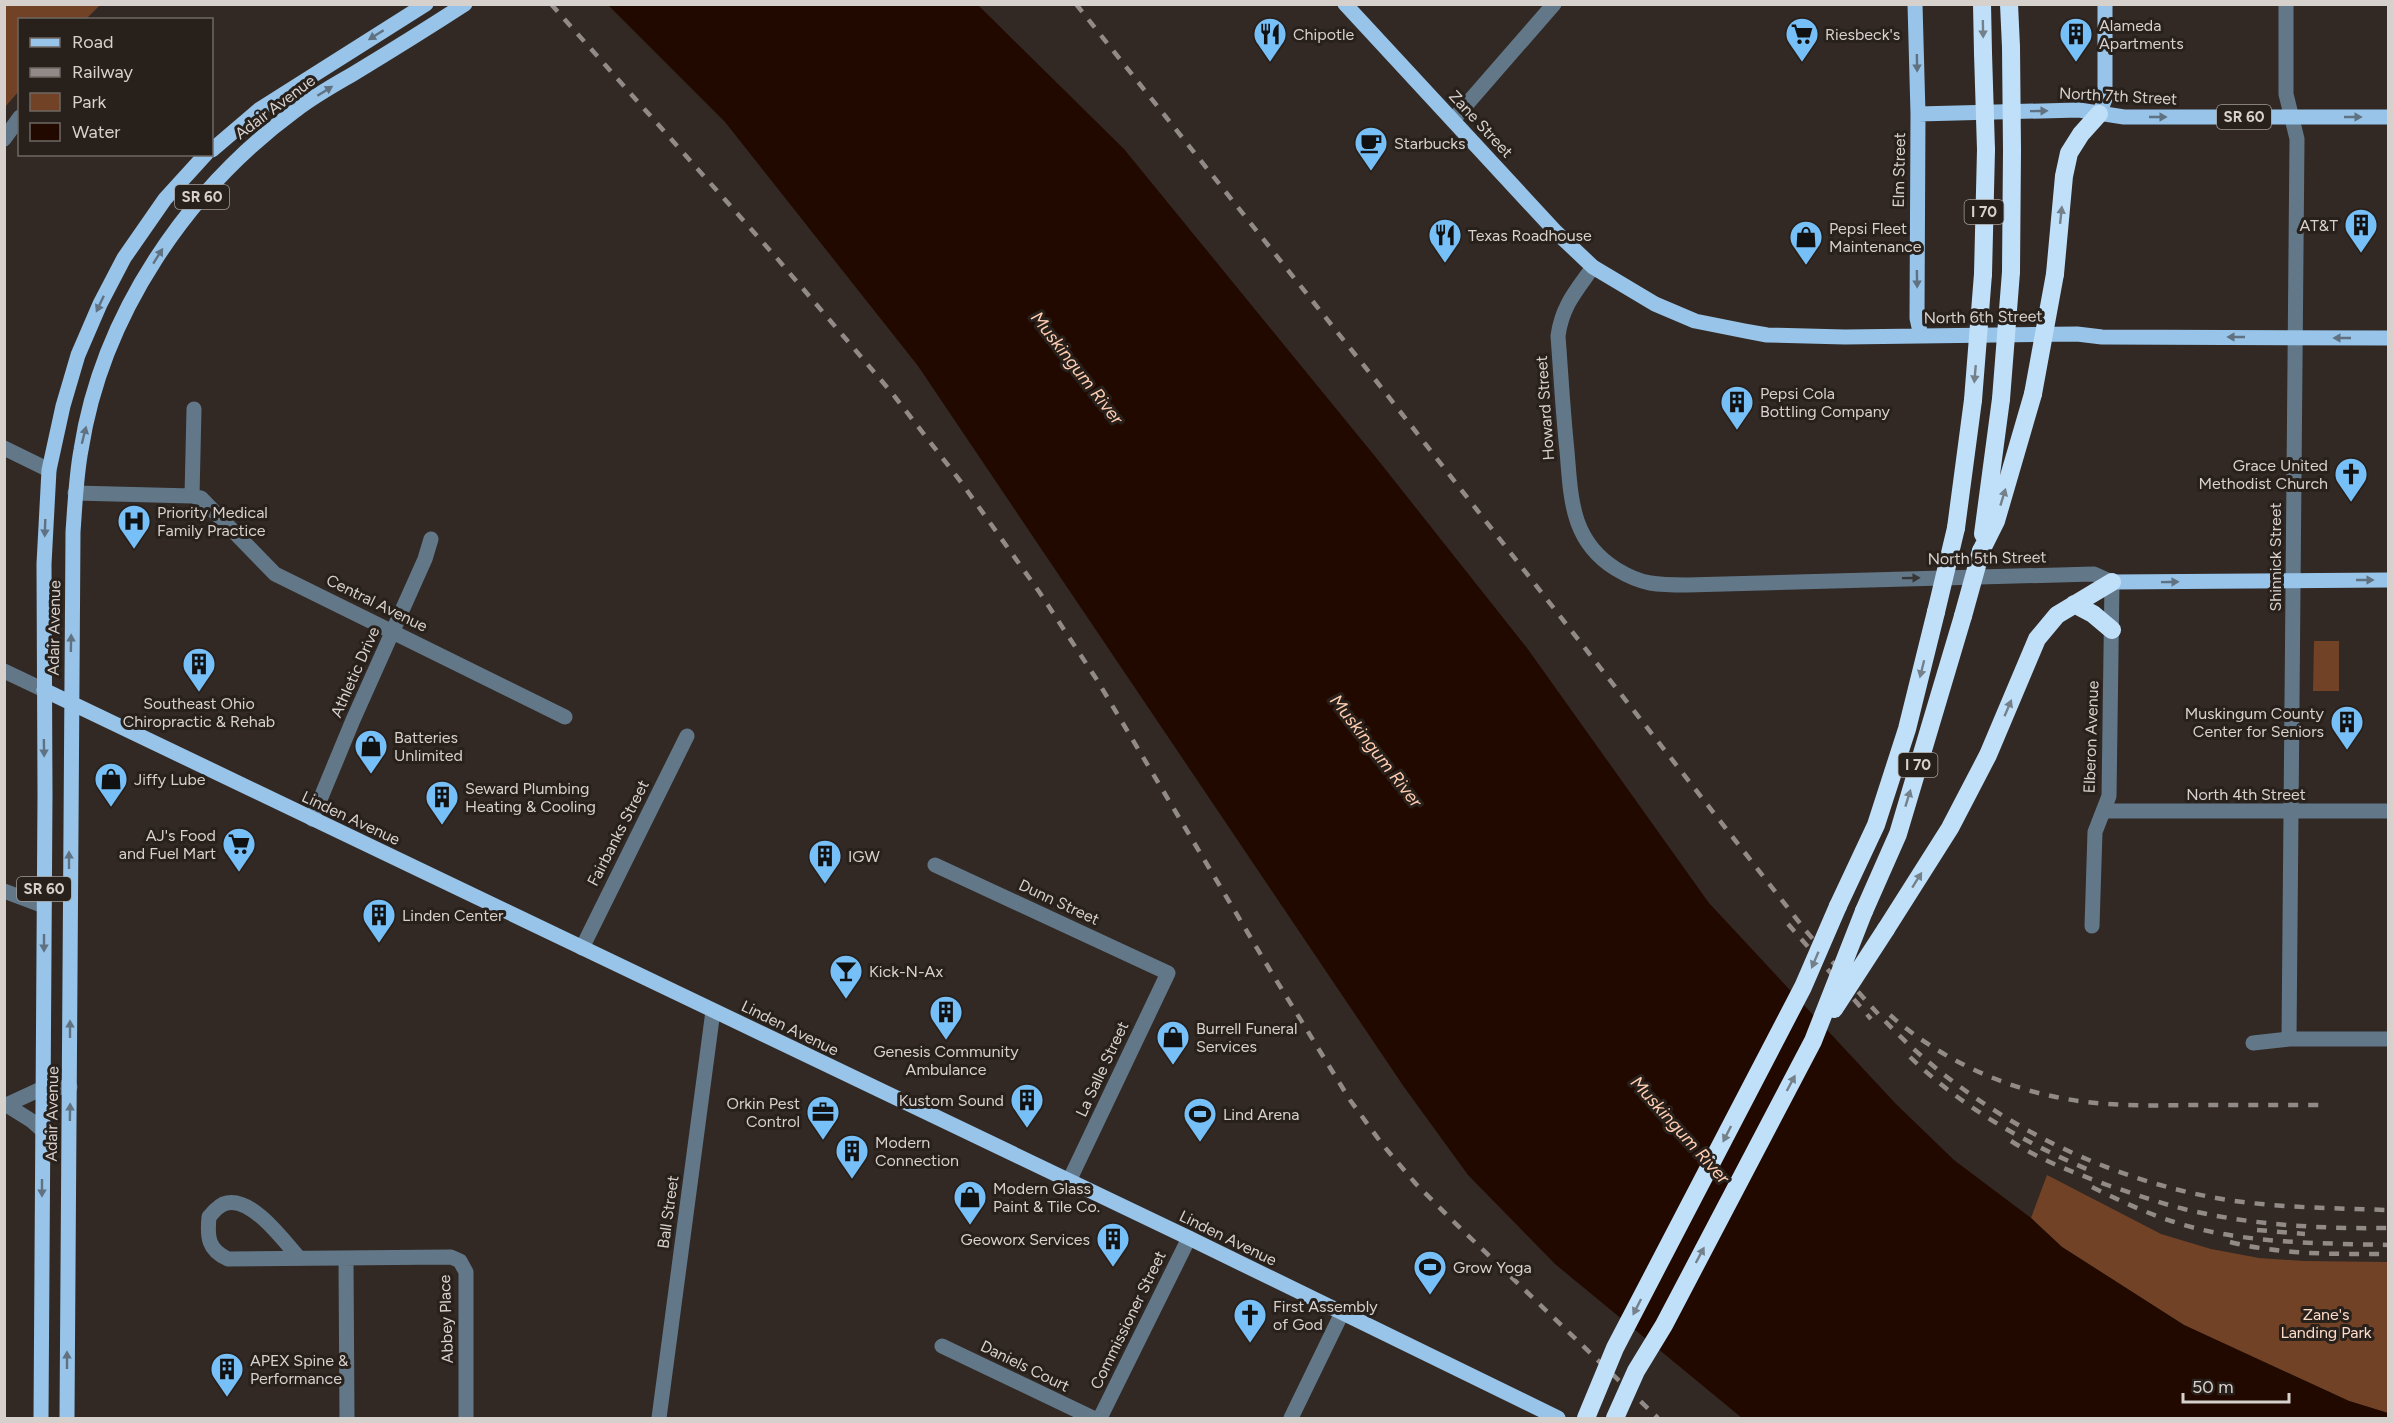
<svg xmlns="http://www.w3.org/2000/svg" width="2393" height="1423" font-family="Figtree,sans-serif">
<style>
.green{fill:#714225}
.water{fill:#220900}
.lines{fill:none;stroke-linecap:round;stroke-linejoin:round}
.minor{stroke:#627889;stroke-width:15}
.major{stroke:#97c4e8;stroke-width:15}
.highway{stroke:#c0e0fa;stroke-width:18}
.rail{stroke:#918a87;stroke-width:4.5;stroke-dasharray:10 10;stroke-linecap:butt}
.highway-bridge{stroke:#c0e0fa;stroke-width:18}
.oneway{fill:#74808a}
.oneway2{fill:#607282}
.oneway3{fill:#363636}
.labels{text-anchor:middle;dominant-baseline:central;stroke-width:6;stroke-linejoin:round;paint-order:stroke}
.shield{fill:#28201b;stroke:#a29c98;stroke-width:1.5}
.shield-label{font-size:15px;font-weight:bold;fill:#d7d1ce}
.poi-label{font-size:16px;fill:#d7d1ce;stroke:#28201b;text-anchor:start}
.street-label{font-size:16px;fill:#d7d1ce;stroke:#28201b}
.park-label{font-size:16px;fill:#fddbc9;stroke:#28201b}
.water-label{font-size:18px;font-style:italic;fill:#ffcdb2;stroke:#28201b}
</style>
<rect width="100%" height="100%" fill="#322925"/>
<!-- green -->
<path class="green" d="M5 4 100 5 86 19 20 20 19 91 5 107Z
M2314 641H2339V691H2313Z
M2047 1175 2161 1234 2211 1249 2259 1258 2304 1261 2388 1262V1413L2349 1401 2184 1325 2062 1247 2031 1218Z"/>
<!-- water -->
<path class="water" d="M608 5H978L1124 149 1378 460 1527 648 1709 903 1896 1104 1954 1160 2031 1218 2062 1247 2184 1325 2349 1401 2388 1413V1418H1742L1555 1264 1468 1175 1404 1087 918 366 725 122Z"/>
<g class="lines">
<!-- minor -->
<path class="minor" d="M2286 4V94L2297 139 2289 1039
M1453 120 1554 4
M4 139 20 117
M1593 267C1576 291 1562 306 1558 336 1561 375 1563 413 1567 451 1571 499 1571 541 1616 569 1626 575 1638 581 1650 583 1662 585 1675 585 1687 585L2094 574 2112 582 2109 796 2095 832 2092 926
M4 448 49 470
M75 493 192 496 201 498 275 574 565 717
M192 496 194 409
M4 671 44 690
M2103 811H2388
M312 819 353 720 425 559 431 539
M935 865 1168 973 1069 1181
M4 891 44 906
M582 948 687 736
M2253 1043 2289 1039H2388
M4 1106 43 1088 70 1087
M8 1106 32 1121 43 1131
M299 1258C284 1241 252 1197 227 1203 220 1204 213 1212 209 1217 207 1237 208 1250 228 1259L451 1257 460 1261 466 1272V1418
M346 1259 347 1418
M942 1346 1093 1418
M659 1418 713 1011
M1100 1418 1189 1238
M1291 1418 1342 1313"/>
<!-- major -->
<path class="major" d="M1345 4 1556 232 1593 267 1655 304 1695 321 1745 331 1767 335 1845 337 2077 334 2102 337 2388 338
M1915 4 1918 114 1917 318 1921 336
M1918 114 2079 110 2124 117H2388
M2099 114 2105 99V4
M212 150 260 109 426 4
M2112 582 2388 580
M44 690 1189 1238 1558 1418
M41 1418 45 795 44 564 49 470 63 406 78 355 100 304 124 258 165 199 206 154
M67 1418 73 532C75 505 76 477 81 450 102 315 187 190 296 110 314 96 334 85 353 74 391 51 428 28 465 4"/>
<!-- highway -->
<path class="highway" d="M1982 4 1983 53
M2009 4 2011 47
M2011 272 2012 150
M1983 274 1986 150
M2055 274 2064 176 2069 153 2081 134 2099 114
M1956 528 1973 400
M1983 534 2001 399
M1981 551 1996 521 2033 394
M2074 604 2093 614 2112 630
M1838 906 1876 825 1907 729 1936 612
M1864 911 1898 834 1963 616
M1886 929 1950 828 1988 755 2037 639 2057 615 2112 582"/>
<!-- rail -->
<path class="rail" d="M551 4 775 256 892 393 961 482 1040 593 1097 680 1270 970 1350 1100 1382 1144 1416 1184 1455 1223 1658 1418
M1076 4 1377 382 1806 931C1839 969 1870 1008 1906 1042 1992 1122 2101 1177 2216 1198 2273 1208 2331 1208 2388 1210
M1788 924 1871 1019
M1890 1015C1935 1055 1996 1085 2056 1097 2099 1106 2144 1106 2188 1105 2232 1105 2276 1105 2321 1105
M1910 1057C1963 1108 2026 1144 2094 1172
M2011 1141C2042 1161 2075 1173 2110 1186 2135 1194 2159 1203 2184 1209 2250 1225 2321 1229 2388 1228
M2092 1187C2118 1200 2144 1212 2171 1221 2240 1244 2317 1243 2388 1245
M2257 1230 2305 1234
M2230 1242C2283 1255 2335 1254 2388 1254"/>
<!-- highway-bridge -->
<path class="highway-bridge" d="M2011 47 2012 150
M1983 53 1986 150
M2033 394 2055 274
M2001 399 2011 272
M1973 400 1983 274
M1936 612 1956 528
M1963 616 1981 551
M1834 1009 1886 929
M1586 1418 1615 1348 1803 987 1838 906
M1615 1418 1636 1371 1664 1325 1813 1041 1864 911"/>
</g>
<!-- one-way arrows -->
<defs><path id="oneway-solid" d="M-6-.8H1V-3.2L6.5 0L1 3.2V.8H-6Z" transform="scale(1.5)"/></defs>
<g class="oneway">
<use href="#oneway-solid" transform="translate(1983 29) rotate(89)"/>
<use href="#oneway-solid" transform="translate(2061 215) rotate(-84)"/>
<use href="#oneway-solid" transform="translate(1975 374) rotate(95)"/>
<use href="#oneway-solid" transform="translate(2003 497) rotate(-73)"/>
<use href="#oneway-solid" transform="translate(1922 669) rotate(104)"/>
<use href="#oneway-solid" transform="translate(2008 708) rotate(-67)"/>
<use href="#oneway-solid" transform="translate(1908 798) rotate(-73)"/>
<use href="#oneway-solid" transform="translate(1917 880) rotate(-58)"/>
<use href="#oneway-solid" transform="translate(1815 960) rotate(113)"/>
<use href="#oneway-solid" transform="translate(1791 1083) rotate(-62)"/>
<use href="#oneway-solid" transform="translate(1727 1134) rotate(117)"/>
<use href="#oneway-solid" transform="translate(1700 1255) rotate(-62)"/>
<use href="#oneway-solid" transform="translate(1637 1307) rotate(117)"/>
</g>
<g class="oneway2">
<use href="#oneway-solid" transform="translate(376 35) rotate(148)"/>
<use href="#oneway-solid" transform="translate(1917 63) rotate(89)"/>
<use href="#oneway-solid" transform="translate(325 91) rotate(-32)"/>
<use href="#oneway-solid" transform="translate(2039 111) rotate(-1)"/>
<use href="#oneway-solid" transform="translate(2158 117)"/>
<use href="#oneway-solid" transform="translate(2353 117)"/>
<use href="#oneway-solid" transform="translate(158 256) rotate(-58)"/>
<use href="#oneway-solid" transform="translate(1917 279) rotate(89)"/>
<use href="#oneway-solid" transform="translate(100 304) rotate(115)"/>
<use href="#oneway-solid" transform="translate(2236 337) rotate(-180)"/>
<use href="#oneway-solid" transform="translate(2342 338) rotate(-180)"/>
<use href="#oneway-solid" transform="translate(84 435) rotate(-76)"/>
<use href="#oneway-solid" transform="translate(45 528) rotate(92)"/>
<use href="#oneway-solid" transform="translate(2365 580)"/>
<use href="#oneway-solid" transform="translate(2170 582) rotate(-1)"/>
<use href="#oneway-solid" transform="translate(71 643) rotate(-89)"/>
<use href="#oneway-solid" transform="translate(44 748) rotate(89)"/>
<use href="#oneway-solid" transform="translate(69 860) rotate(-90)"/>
<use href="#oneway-solid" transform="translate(44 943) rotate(90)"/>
<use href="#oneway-solid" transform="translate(70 1029) rotate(-90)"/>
<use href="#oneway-solid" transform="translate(70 1112) rotate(-89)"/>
<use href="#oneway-solid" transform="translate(42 1188) rotate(90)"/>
<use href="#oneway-solid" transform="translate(67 1360) rotate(-90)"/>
</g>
<use class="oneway3" href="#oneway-solid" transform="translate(1911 578) rotate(-1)"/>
<!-- icons -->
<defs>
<g id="restaurant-pin" transform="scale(1.725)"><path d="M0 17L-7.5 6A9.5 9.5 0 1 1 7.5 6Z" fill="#77bff7" stroke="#28201b"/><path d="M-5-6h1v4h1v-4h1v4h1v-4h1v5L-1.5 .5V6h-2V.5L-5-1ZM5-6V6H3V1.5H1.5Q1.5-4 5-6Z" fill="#111"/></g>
<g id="supermarket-pin" transform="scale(1.725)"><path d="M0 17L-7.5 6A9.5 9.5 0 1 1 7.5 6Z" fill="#77bff7" stroke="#28201b"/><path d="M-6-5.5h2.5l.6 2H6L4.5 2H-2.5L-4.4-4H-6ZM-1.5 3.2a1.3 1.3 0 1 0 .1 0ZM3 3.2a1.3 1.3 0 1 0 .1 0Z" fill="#111"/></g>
<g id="building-pin" transform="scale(1.725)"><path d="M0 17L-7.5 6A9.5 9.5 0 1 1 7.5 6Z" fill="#77bff7" stroke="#28201b"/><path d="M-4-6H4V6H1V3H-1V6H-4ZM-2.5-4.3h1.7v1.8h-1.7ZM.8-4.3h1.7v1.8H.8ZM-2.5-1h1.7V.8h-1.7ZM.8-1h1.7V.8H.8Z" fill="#111"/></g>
<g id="cafe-pin" transform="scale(1.725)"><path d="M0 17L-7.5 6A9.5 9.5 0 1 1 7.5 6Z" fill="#77bff7" stroke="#28201b"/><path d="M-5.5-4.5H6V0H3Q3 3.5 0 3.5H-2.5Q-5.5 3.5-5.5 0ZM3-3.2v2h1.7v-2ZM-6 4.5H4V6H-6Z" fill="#111"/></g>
<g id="shop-pin" transform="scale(1.725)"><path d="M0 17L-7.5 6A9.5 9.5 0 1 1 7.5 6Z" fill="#77bff7" stroke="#28201b"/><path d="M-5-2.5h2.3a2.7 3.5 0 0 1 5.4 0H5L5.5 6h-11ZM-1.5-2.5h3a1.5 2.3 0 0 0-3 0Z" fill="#111"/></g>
<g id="church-pin" transform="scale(1.725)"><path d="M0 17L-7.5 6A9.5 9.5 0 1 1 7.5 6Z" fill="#77bff7" stroke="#28201b"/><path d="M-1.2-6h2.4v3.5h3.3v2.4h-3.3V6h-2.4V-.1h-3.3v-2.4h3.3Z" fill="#111"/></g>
<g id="hospital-pin" transform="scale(1.725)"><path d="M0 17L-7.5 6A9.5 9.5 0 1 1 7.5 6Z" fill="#77bff7" stroke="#28201b"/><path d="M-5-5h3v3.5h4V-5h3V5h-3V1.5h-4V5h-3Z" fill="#111"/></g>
<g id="bar-pin" transform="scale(1.725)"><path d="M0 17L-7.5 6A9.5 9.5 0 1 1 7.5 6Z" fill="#77bff7" stroke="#28201b"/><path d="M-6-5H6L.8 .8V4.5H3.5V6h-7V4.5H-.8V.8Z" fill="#111"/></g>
<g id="office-pin" transform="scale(1.725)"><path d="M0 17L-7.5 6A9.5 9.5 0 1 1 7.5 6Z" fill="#77bff7" stroke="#28201b"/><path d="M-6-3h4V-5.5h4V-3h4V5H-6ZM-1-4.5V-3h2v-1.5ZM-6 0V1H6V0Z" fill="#111"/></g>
<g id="stadium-pin" transform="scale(1.725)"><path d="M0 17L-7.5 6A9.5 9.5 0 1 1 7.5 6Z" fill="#77bff7" stroke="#28201b"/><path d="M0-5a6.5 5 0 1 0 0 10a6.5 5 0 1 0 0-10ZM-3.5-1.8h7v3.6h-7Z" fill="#111"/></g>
</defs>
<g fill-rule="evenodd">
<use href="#restaurant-pin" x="1270" y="34"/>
<use href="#supermarket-pin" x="1802" y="34"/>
<use href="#building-pin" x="2076" y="34"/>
<use href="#cafe-pin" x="1371" y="143"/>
<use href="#building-pin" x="2361" y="225"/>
<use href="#restaurant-pin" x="1445" y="235"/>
<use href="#shop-pin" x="1806" y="237"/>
<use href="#building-pin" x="1737" y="402"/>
<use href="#church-pin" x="2351" y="474"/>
<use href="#hospital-pin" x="134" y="521"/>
<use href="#building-pin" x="199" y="664"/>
<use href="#building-pin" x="2347" y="722"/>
<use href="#shop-pin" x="371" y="746"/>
<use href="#shop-pin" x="111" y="779"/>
<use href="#building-pin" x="442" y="797"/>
<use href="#supermarket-pin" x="239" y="844"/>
<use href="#building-pin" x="825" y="856"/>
<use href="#building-pin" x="379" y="915"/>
<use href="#bar-pin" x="846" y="971"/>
<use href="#building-pin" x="946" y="1012"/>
<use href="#shop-pin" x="1173" y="1037"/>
<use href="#building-pin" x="1027" y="1100"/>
<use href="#office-pin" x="823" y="1112"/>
<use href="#stadium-pin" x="1200" y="1114"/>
<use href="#building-pin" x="852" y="1151"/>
<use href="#shop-pin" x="970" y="1197"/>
<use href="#building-pin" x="1113" y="1239"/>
<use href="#stadium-pin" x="1430" y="1267"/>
<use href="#church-pin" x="1250" y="1315"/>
<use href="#building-pin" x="227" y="1369"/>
</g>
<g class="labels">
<!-- shield labels -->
<g class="shield">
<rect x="2217" y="105" width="54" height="24" rx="4.5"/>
<rect x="175" y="185" width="54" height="24" rx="4.5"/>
<rect x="1964.5" y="200" width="39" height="24" rx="4.5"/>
<rect x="1898.5" y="753" width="39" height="24" rx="4.5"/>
<rect x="17" y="877" width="54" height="24" rx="4.5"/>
</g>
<g class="shield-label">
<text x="2244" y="117">SR 60</text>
<text x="202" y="197">SR 60</text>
<text x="1984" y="212">I 70</text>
<text x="1918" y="765">I 70</text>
<text x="44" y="889">SR 60</text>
</g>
<!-- poi labels -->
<g class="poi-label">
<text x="2099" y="25">Alameda<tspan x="2099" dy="18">Apartments</tspan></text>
<text x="1293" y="34">Chipotle</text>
<text x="1825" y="34">Riesbeck's</text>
<text x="1394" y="143">Starbucks</text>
<text x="2338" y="225" text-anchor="end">AT&amp;T</text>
<text x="1829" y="228">Pepsi Fleet<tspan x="1829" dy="18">Maintenance</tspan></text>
<text x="1468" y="235">Texas Roadhouse</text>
<text x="1760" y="393">Pepsi Cola<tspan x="1760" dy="18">Bottling Company</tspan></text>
<text x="2328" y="465" text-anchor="end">Grace United<tspan x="2328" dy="18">Methodist Church</tspan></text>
<text x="157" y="512">Priority Medical<tspan x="157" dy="18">Family Practice</tspan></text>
<text x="199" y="703" text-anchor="middle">Southeast Ohio<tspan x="199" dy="18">Chiropractic &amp; Rehab</tspan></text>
<text x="2324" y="713" text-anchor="end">Muskingum County<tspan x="2324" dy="18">Center for Seniors</tspan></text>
<text x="394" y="737">Batteries<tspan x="394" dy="18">Unlimited</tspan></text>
<text x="134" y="779">Jiffy Lube</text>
<text x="465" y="788">Seward Plumbing<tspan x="465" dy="18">Heating &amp; Cooling</tspan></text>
<text x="216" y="835" text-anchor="end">AJ's Food<tspan x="216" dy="18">and Fuel Mart</tspan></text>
<text x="848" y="856">IGW</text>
<text x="402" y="915">Linden Center</text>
<text x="869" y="971">Kick-N-Ax</text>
<text x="1196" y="1028">Burrell Funeral<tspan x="1196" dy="18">Services</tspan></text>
<text x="946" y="1051" text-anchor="middle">Genesis Community<tspan x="946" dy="18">Ambulance</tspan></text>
<text x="1004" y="1100" text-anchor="end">Kustom Sound</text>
<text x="800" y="1103" text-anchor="end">Orkin Pest<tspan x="800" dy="18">Control</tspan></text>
<text x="1223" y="1114">Lind Arena</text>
<text x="875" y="1142">Modern<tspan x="875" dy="18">Connection</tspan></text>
<text x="993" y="1188">Modern Glass<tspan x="993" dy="18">Paint &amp; Tile Co.</tspan></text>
<text x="1090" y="1239" text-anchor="end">Geoworx Services</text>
<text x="1453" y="1267">Grow Yoga</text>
<text x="1273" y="1306">First Assembly<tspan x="1273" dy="18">of God</tspan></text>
<text x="250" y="1360">APEX Spine &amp;<tspan x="250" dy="18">Performance</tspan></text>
</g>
<!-- street labels -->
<g class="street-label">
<text transform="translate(2118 96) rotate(3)">North 7th Street</text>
<text transform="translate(275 107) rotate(-37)">Adair Avenue</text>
<text transform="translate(1481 124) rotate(47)">Zane Street</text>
<text transform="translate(1899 170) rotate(-89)">Elm Street</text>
<text transform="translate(1983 317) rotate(-1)">North 6th Street</text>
<text transform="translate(1545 408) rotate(-94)">Howard Street</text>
<text transform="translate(2275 557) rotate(-90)">Shinnick Street</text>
<text transform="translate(1987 558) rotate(-1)">North 5th Street</text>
<text transform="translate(377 603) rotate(26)">Central Avenue</text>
<text transform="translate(54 628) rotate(-89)">Adair Avenue</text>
<text transform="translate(355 672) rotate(-66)">Athletic Drive</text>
<text transform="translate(2091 737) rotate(-88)">Elberon Avenue</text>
<text x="2246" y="794">North 4th Street</text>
<text transform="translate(351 818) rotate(25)">Linden Avenue</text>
<text transform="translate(618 833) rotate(-63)">Fairbanks Street</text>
<text transform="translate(1059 902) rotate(25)">Dunn Street</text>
<text transform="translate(790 1028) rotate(26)">Linden Avenue</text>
<text transform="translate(1102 1069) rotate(-65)">La Salle Street</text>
<text transform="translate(52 1114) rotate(-89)">Adair Avenue</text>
<text transform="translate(668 1212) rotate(-82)">Ball Street</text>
<text transform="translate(1228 1238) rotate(26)">Linden Avenue</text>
<text transform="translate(446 1319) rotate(-92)">Abbey Place</text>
<text transform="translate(1128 1320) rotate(-64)">Commissioner Street</text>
<text transform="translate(1025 1366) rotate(26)">Daniels Court</text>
</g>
<!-- park labels -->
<g class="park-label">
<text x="2326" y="1314">Zane's<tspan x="2326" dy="18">Landing Park</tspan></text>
</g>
<!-- water labels -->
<g class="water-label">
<text transform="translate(1077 368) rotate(52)">Muskingum River</text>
<text transform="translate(1376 751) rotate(52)">Muskingum River</text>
<text transform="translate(1680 1130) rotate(48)">Muskingum River</text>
</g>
</g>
<!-- border -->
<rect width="2393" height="1423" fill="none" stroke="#d7d1ce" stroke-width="12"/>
<!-- legend -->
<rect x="18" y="18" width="195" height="138" fill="#28201b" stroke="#6e6763" stroke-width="1.5"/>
<rect x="30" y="38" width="30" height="9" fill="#97c4e8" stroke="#6e6763" stroke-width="1.5"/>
<text x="72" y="48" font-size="18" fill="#d7d1ce">Road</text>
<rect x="30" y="68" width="30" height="9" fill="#918a87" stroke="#6e6763" stroke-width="1.5"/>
<text x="72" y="78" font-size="18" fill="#d7d1ce">Railway</text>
<rect x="30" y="93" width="30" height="18" fill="#714225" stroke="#6e6763" stroke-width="1.5"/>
<text x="72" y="108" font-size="18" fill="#d7d1ce">Park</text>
<rect x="30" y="123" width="30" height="18" fill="#220900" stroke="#6e6763" stroke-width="1.5"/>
<text x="72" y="138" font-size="18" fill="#d7d1ce">Water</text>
<!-- scale -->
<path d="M2183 1393v9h106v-9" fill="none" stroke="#d7d1ce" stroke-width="3"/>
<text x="2192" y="1393" font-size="18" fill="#d7d1ce" stroke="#28201b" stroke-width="4.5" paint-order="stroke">50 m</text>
</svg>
